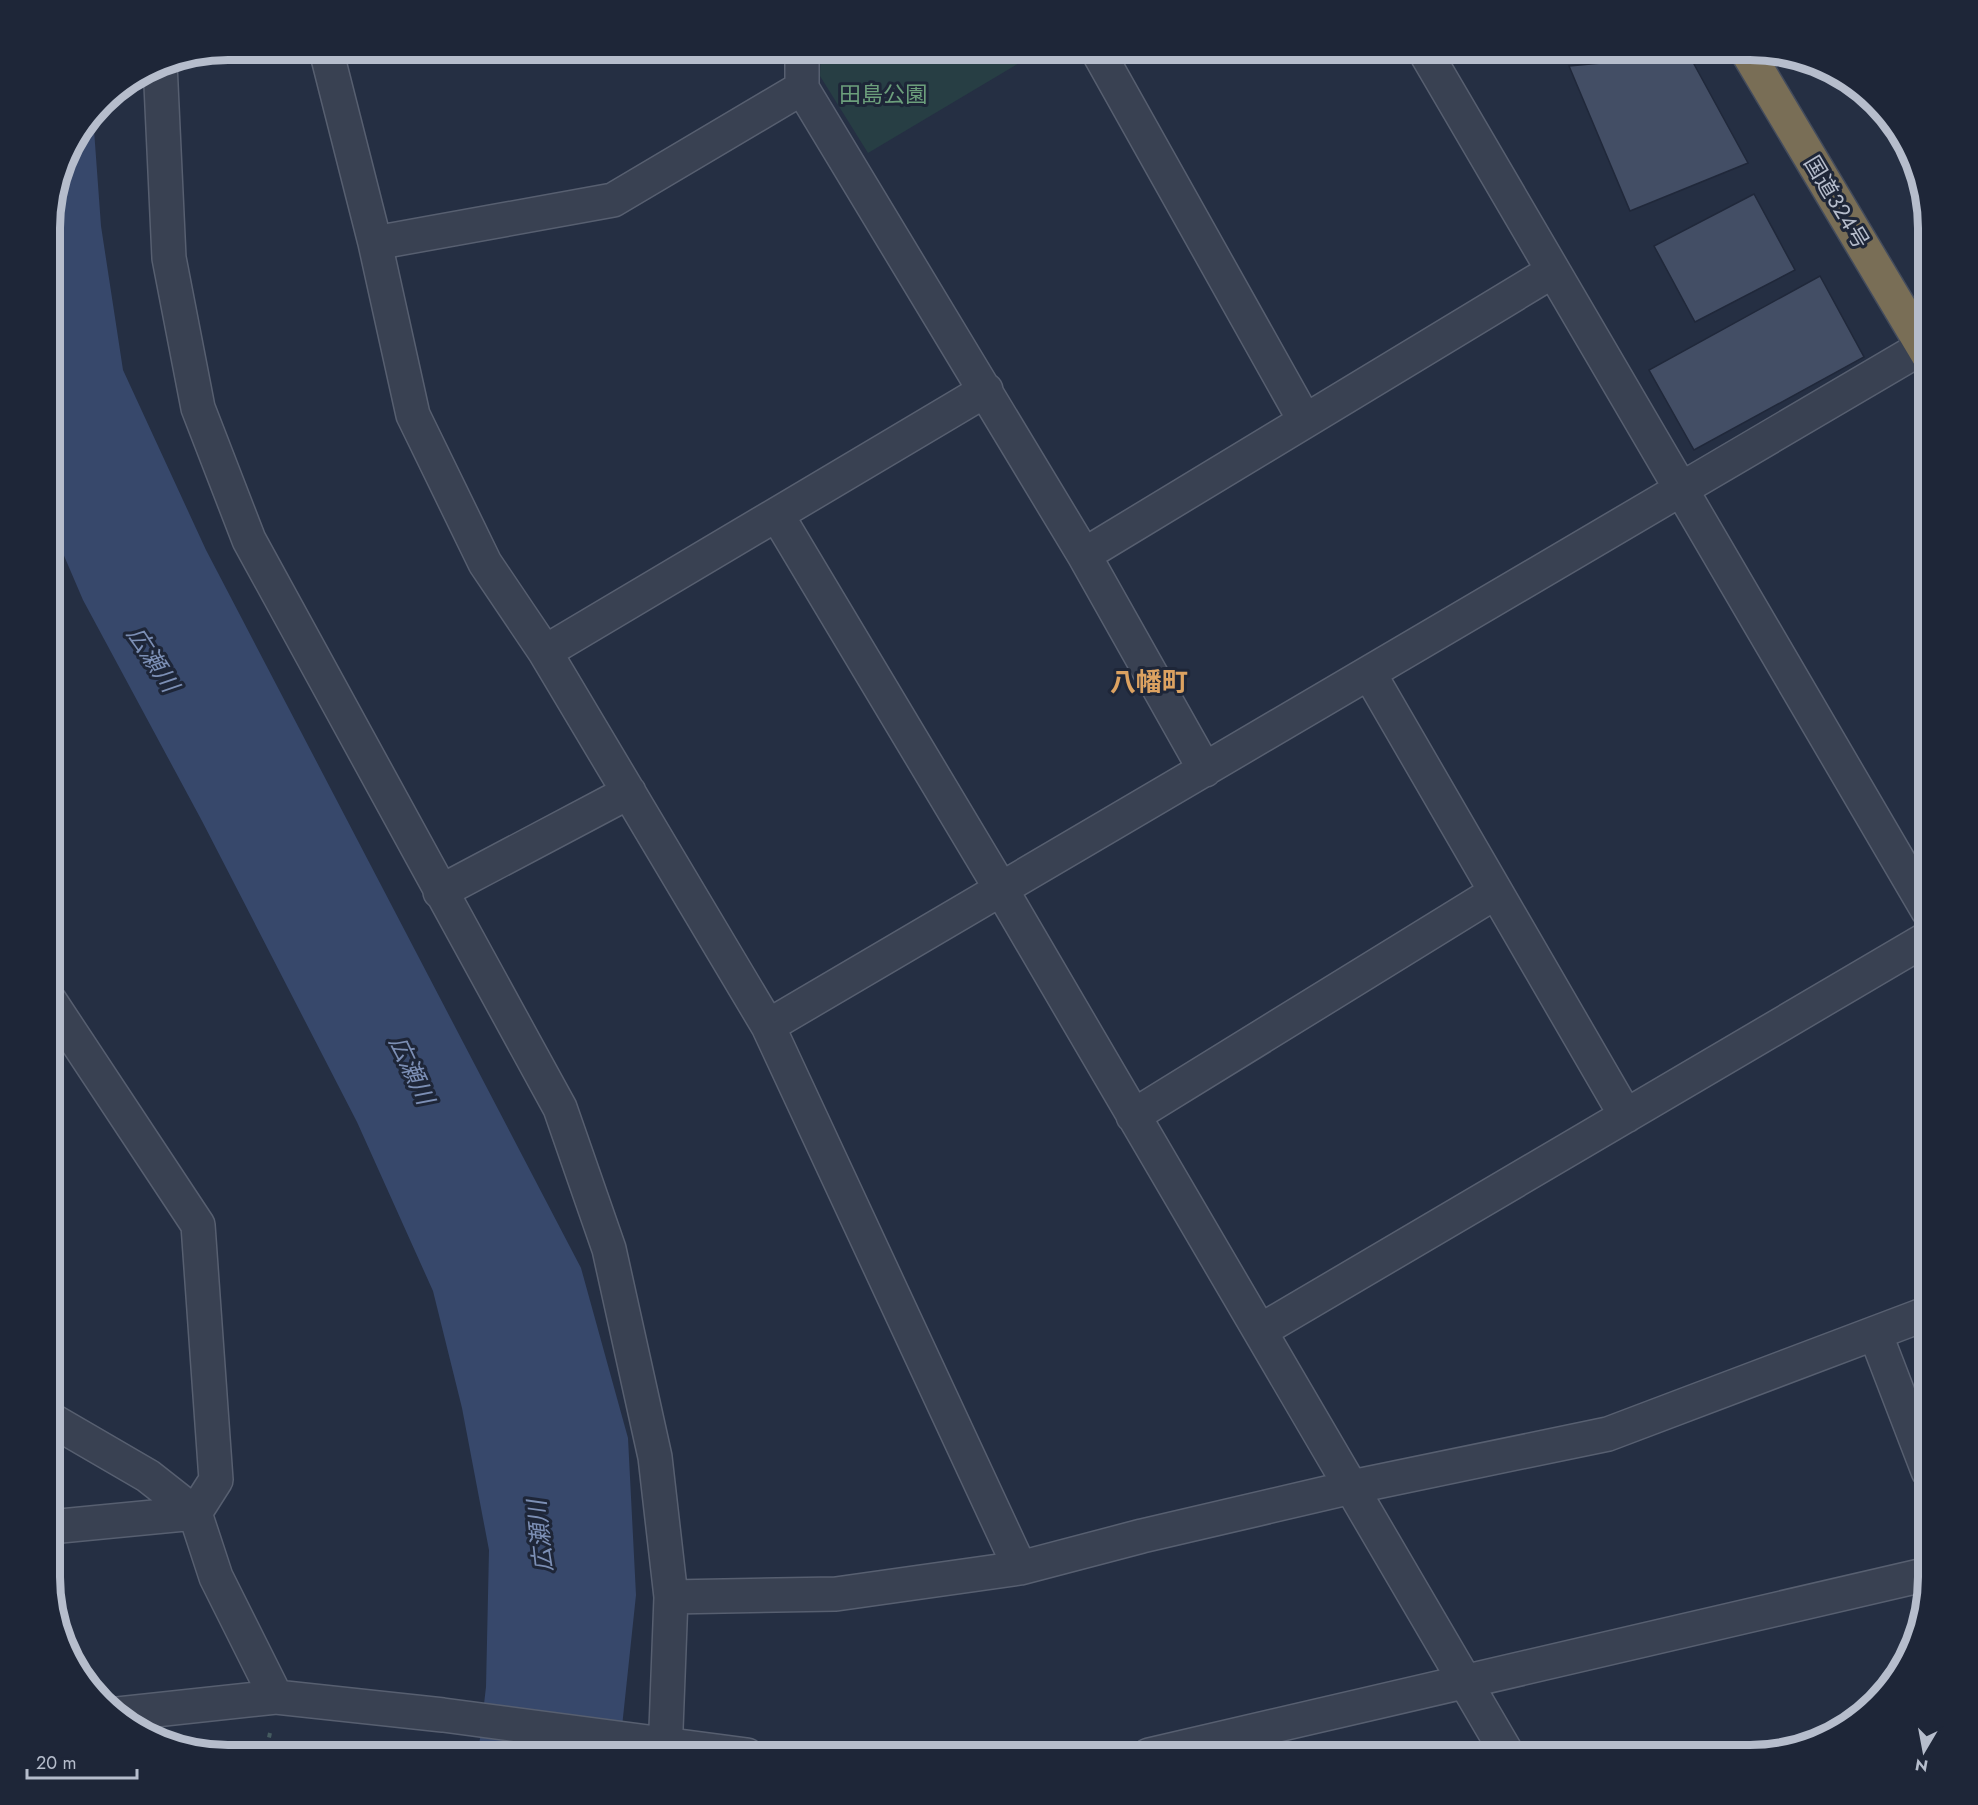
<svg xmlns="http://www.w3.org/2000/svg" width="1978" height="1805" font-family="Jost,'Noto Sans JP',sans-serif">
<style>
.green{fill:#273e44}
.water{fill:#37486b}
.building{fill:#434e65;stroke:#20283a;stroke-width:1.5}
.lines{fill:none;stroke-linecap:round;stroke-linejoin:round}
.minor-casing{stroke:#575f70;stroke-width:36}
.highway-casing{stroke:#444c5d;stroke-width:36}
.path{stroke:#455b60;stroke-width:4;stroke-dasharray:4.5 4.5;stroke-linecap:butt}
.minor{stroke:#394152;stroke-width:33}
.highway{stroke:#796e56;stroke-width:33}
.labels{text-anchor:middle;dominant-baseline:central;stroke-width:6;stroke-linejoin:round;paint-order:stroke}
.park-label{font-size:22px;fill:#6c9f7c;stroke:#1e2638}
.street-label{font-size:22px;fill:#b6bdcc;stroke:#1e2638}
.water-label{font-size:24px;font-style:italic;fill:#7c8fb5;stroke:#1e2638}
.quarter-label{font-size:26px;font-weight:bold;fill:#dca261;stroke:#1e2638}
.rim{fill:none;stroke:#b6bdcc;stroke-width:8}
</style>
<rect width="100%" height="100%" fill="#252f43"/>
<!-- green -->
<path class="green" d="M821 50H1041L868 153 820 76Z"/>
<!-- water -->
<path class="water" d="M93 116 101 226 123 370 206 550 581 1268 628 1438 636 1595 619 1755H478L486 1687 489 1550 462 1408 433 1291 357 1122 202 821 83 600 50 523V216L68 149Z"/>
<!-- building -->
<path class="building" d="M1689 55 1748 163 1630 211 1569 66Z
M1754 194 1795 270 1695 322 1654 246Z
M1820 276 1864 357 1694 450 1649 370Z"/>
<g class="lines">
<!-- minor casing -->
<g class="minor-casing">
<path id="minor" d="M326 50 375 243 413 415 485 563 545 652 768 1026 1020 1568
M802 50V88L1084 555 1205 770
M1097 50 1305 421
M1424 50 1928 911
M160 63 169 258 198 408 249 540 560 1108 609 1249 655 1457 671 1597 665 1755
M375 243 613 200 802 88
M777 515 1001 889 1508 1755
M1084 555 1553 271
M545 652 986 390
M1369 673 1626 1116
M440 892 629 792
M50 1001 198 1225 216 1480 195 1513
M768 1026 1928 344
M1133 1116 1496 892
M1260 1331 1928 938
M1875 1333 1928 1471
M50 1419 148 1476 195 1513 216 1577 276 1697
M50 1527 195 1513
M671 1597 836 1594 1020 1568 1142 1536 1352 1487 1608 1434 1928 1313
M118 1714 276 1697 443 1715 747 1755
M1149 1755 1928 1574"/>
</g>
<!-- highway casing -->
<g class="highway-casing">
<path id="highway" d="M1746 50 1928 355"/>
</g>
<!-- path -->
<path class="path" d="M265 1755 270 1733
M366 1755 370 1742"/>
<!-- minor -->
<use href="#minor" class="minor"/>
<!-- highway -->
<use href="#highway" class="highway"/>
</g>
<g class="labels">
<!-- park labels -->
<g class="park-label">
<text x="883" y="94">田島公園</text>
</g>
<!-- street labels -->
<g class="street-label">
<text transform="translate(1837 202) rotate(59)">国道324号</text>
</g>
<!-- water labels -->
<g class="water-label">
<text transform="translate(153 659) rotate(57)">広瀬川</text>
<text transform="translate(412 1070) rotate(65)">広瀬川</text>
<text transform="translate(540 1536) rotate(-96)">広瀬川</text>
</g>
<!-- quarter labels -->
<g class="quarter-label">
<text x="1149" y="682">八幡町</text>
</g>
</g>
<!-- crop -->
<path d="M0 0H1978V1805H0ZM228 60H1750A168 168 0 0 1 1918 228V1577A168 168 0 0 1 1750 1745H228A168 168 0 0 1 60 1577V228A168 168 0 0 1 228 60Z" fill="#1e2638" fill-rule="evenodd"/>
<path class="rim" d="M228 60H1750A168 168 0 0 1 1918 228V1577A168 168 0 0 1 1750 1745H228A168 168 0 0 1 60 1577V228A168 168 0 0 1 228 60Z"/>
<!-- north arrow -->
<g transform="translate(1924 1751) rotate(190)" stroke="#1e2638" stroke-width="4.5" paint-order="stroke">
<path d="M0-4.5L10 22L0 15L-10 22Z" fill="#b6bdcc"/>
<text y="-9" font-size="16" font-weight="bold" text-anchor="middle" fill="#b6bdcc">N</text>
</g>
<!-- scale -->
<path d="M27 1769v9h110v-9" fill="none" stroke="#b6bdcc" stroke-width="3"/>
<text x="36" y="1769" font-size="18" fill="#b6bdcc" stroke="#1e2638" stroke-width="4.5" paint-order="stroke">20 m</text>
</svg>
